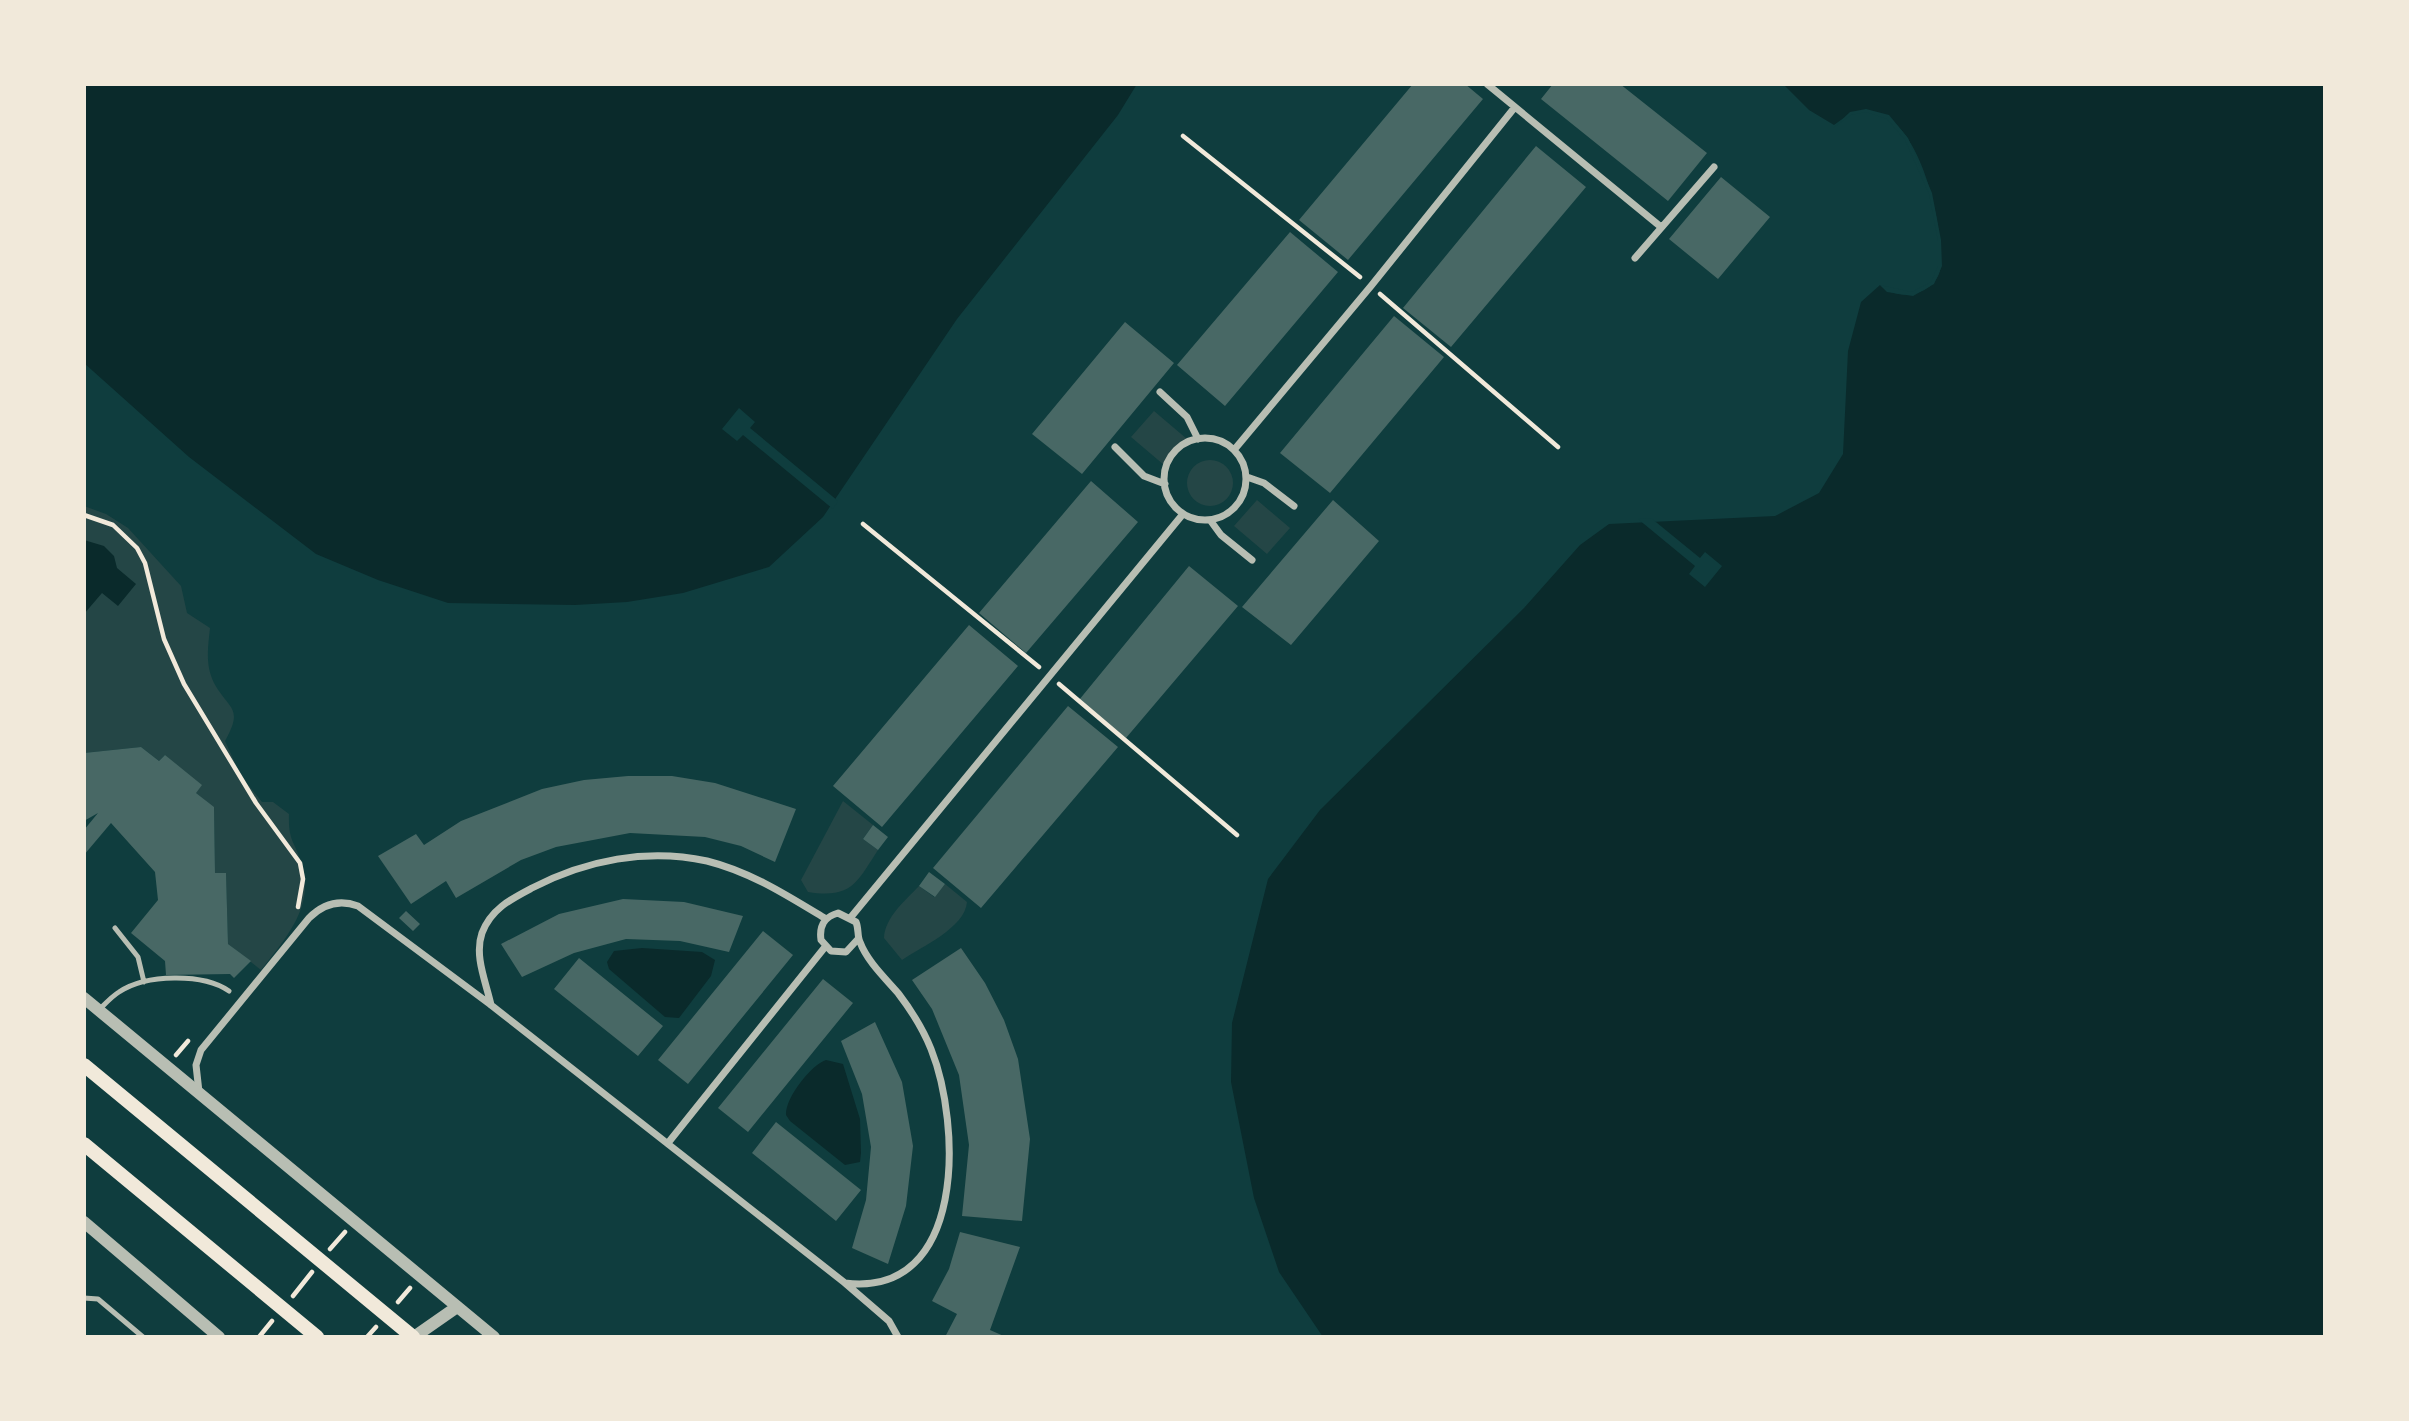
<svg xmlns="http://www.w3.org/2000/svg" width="2409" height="1421" font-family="'Sofia Sans Condensed',sans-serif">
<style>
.green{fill:#244646}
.water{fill:#0a2a2b}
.pier{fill:#0f3d3e}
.building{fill:#486865}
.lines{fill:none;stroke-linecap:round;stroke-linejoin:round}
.path{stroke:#f1e9da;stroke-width:4.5}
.service{stroke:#b8beb3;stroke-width:5}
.minor{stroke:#b8beb3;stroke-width:7}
.tertiary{stroke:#b8beb3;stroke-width:12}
.secondary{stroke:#f1e9da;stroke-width:14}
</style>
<rect width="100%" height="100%" fill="#0f3d3e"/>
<!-- green -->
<path class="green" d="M1154 411 1187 439 1164 465 1131 437Z
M1187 483a23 23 0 1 1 46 0a23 23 0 1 1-46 0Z
M1257 500 1290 528 1267 554 1234 526Z
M84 506 106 514 128 528 181 586 187 613 210 628C208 647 205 665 214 683 229 710 244 707 225 741L241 776 262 802H273L289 814C288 842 295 841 302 865 315 907 285 939 261 970L228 944 226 874 215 873 214 808 196 793 165 755 159 761 141 747 84 753Z
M843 801 873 825 863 839 878 850C857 882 852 899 808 892L801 880Z
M945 884 967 902C965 928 921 947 902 960L884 938C885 917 905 901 919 886L934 897Z"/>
<!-- water -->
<path class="water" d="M84 84H1137L1118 115 957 319 823 517 769 567 683 593 627 602 575 605 448 603 378 580 316 554 189 457 84 363Z
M1783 84H2325V1337H1323L1279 1272 1254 1198 1231 1082 1232 1023 1268 879 1320 810 1524 608 1580 545 1609 524 1775 516 1819 493 1843 454 1848 351 1861 302 1880 285C1899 304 1940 294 1941 264 1943 212 1908 66 1834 125L1809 110Z
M84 540 104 546 114 556 117 568 136 584 118 606 102 593 84 614Z
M642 948 702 952 715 960 711 976 679 1018 665 1017 609 969 607 962 614 951Z
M826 1060 843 1064 860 1119 861 1153 860 1162 845 1165 790 1121 786 1115C785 1098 811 1065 826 1060Z"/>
<!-- pier -->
<path class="pier" d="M1866 109 1889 115 1908 138 1932 193 1941 240 1942 266 1934 284 1913 296 1887 292 1880 285 1912 292 1931 282 1938 266V241L1929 194 1905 140 1887 119 1866 112 1851 115 1833 128 1850 112Z
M739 408 755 422 750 428 838 501 833 509 743 435 737 441 722 429Z
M1651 518 1700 558 1705 552 1722 566 1705 587 1689 574 1695 566 1638 519Z"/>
<!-- building -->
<path class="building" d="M1413 84H1465L1483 99 1348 260 1299 220Z
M1553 84H1620L1707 153 1668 201 1541 99Z
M1536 146 1586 187 1451 347 1403 308Z
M1721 177 1770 217 1718 279 1669 239Z
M1290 232 1338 272 1225 406 1177 365Z
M1394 316 1444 357 1330 493 1280 453Z
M1125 322 1174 363 1082 474 1032 434Z
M1091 481 1138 522 1026 653 979 613Z
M1333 500 1379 541 1291 645 1242 607Z
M1189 566 1238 606 1126 738 1079 700Z
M969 625 1018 666 882 827 833 786Z
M1068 706 1118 747 981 908 933 868Z
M141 747 159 761 165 755 202 785 196 793 214 807 215 873H226L228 944 251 961 234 978 230 974 166 975 165 961 131 933 158 900 155 872 111 823 84 855V830L98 813 84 821V753Z
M628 776H672L715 783 796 809 775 862 741 846 705 837 630 833 556 847 521 860 456 898 446 881 411 904 378 856 416 834 424 845 461 821 542 789 584 780Z
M873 825 888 837 878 850 863 839Z
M929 872 945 884 935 897 919 886Z
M623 899 684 902 743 916 729 952 680 941 626 939 574 953 522 977 501 944 559 914Z
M406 911 420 924 413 931 399 918Z
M763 931 793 955 688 1084 658 1060Z
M961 948 985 983 1004 1020 1018 1059 1030 1139 1022 1221 962 1216 969 1145 959 1075 932 1009 912 980Z
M579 958 663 1026 638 1056 554 989Z
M823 979 853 1003 748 1132 718 1108Z
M875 1022 902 1082 913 1146 906 1206 888 1264 852 1248 866 1200 871 1147 862 1094 841 1041Z
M776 1122 861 1190 836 1221 752 1153Z
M960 1232 1020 1247 990 1330 1006 1337H945L957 1314 932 1301 949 1269Z"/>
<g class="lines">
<!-- path -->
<path class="path" d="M1183 136 1360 277
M1380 294 1558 447
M84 515 113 525 137 548 145 563 164 639 184 684 256 803 300 863 303 879 298 907
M863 524 1039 667
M1059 684 1237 835
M176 1055 188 1041
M330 1249 345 1232
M293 1296 312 1272
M398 1302 410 1288
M259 1337 272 1321
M367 1337 376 1327"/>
<!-- service -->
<path class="service" d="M115 928 138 957 144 982
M99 1010C105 1004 111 997 119 992 146 974 203 973 229 991
M84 1298 98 1299 143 1337"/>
<!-- minor -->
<path class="minor" d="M1487 84 1661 227
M1635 258 1714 167
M1160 392 1187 417 1198 439
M1164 479a41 41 0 1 1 82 0a41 41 0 1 1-82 0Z
M1115 447 1144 476 1165 484
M1234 450 1371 286 1515 107
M1247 477 1264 483 1294 506
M1210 520 1221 535 1252 560
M851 917 1183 514
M491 1005C486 982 474 956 482 933 491 909 511 899 532 888 586 860 647 848 707 861 751 872 788 896 826 919
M199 1092 196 1065 201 1050 309 918C323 904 339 899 358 906L491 1005 845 1283 889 1321 898 1337
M668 1143 825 947
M845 1283C967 1298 961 1124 931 1049 923 1029 911 1010 898 993 885 978 867 961 860 942 857 936 859 929 856 922L838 913C824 917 819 926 821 940L831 951 846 952 858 939"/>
<!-- tertiary -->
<path class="tertiary" d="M84 998 494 1337
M84 1222 219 1337
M414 1337 457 1307"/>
<!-- secondary -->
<path class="secondary" d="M84 1065 413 1337
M84 1144 317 1337"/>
</g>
<!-- border -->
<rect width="2409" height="1421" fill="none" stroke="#f1e9da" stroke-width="172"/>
</svg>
